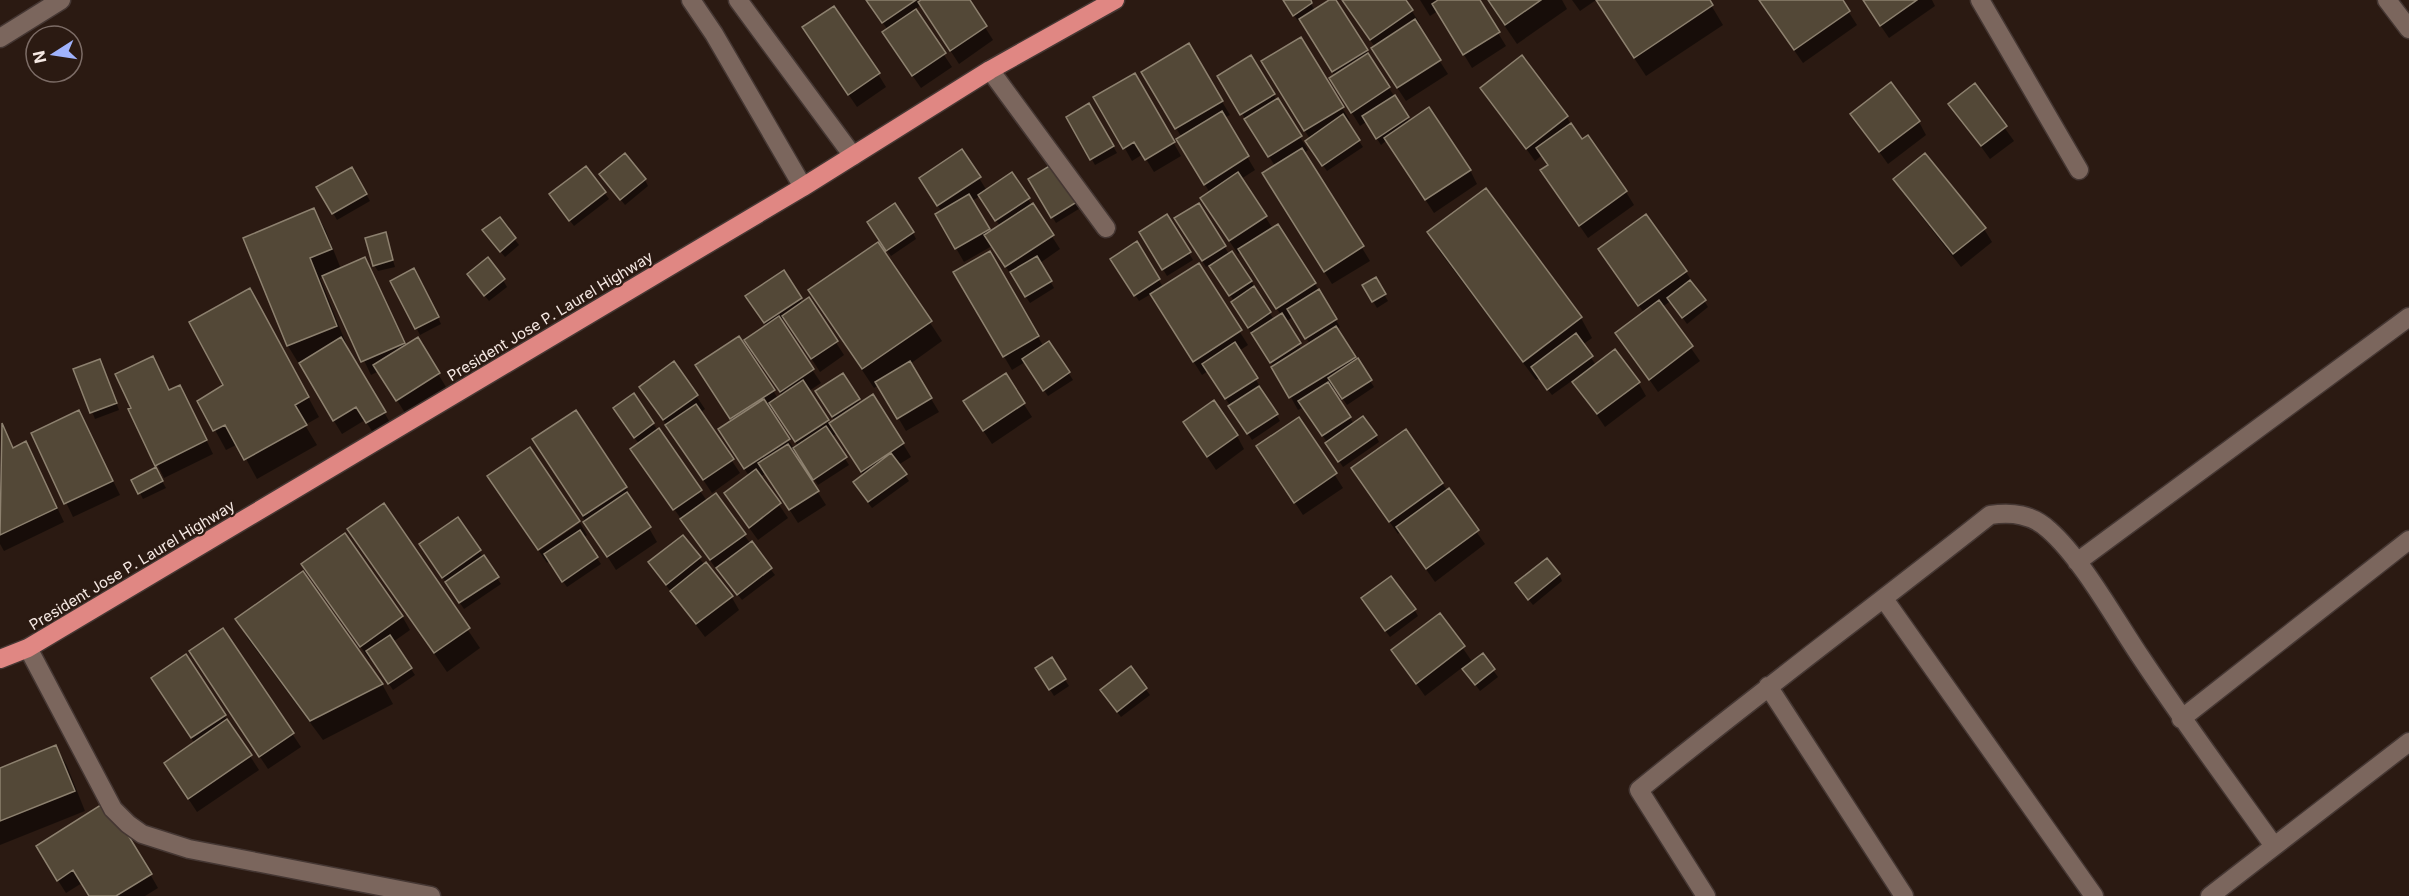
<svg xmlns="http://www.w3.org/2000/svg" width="2409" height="896" font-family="Inter,sans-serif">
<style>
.shadow{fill:#0007;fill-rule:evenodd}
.building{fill:#534837;stroke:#8d816f;stroke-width:1.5}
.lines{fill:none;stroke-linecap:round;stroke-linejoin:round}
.lane-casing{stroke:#453733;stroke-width:21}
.street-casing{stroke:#453733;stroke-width:21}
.highway-casing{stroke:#453733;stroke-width:21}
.lane{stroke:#7b665d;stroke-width:18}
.street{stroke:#7b665d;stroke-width:18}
.highway{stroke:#e08783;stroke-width:18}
.labels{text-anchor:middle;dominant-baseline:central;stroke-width:4.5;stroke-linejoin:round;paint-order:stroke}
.street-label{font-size:15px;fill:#f5e8e3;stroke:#2b1a12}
</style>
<rect width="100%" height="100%" fill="#2b1a12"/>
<!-- shadow -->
<path class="shadow" d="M867 0H917L919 3 924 0H968L993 40 959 64 921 5 914 10 952 67 921 88 892 46 888 30Z
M1284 0H1309L1315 11 1335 0 1410 122 1470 170 1477 184 1434 213 1387 140 1381 145 1366 122 1360 126 1339 92 1335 76 1300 19 1298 21Z
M1341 0H1405L1420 24 1417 26 1448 74 1406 101 1380 62 1375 47Z
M1420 0H1478L1506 46 1472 68 1438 11 1430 16Z
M1487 0H1562L1567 9 1517 44Z
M1572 0H1596L1580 11Z
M1596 0H1708L1723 25 1646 76Z
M1759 0H1841L1857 25 1803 63Z
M1863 0H1932L1935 6 1889 38Z
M1301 39 1350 121 1347 123 1363 147 1327 171 1310 147V139L1263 62Z
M812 41 878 74 886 87 857 107Z
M1188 45 1230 115 1224 118 1255 170 1241 179 1273 229 1278 226 1315 284 1340 327 1336 329 1374 387 1347 405 1335 387 1331 390 1354 424 1376 436 1379 442 1343 467 1304 407 1298 410 1274 367 1236 309 1234 301 1210 265 1206 267 1176 219 1198 205 1229 254 1251 281 1274 320 1281 315 1241 251 1238 254 1210 212V193L1178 140 1182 138 1143 72ZM1293 317 1310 344 1302 349 1285 322Z
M1250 57 1308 150 1304 153 1370 261 1332 284 1272 187 1275 166 1219 77Z
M1135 75 1181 156 1154 172 1143 154 1132 161 1096 97Z
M1974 85 2014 141 1990 159 1950 104Z
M1482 88 1567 117 1574 131 1626 192 1634 205 1588 238 1542 171 1549 166 1542 155 1535 161Z
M1089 105 1117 153 1095 165 1068 118Z
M1852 114 1919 122 1926 135 1888 164Z
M1056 164 1082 207 1056 223 1030 179Z
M586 168 609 199 574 226 555 201Z
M352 169 370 201 337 220 318 187Z
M1012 174 1060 249 1040 263 1054 288 1030 303 992 246 964 262 937 215 942 212 929 191 979 178 987 191ZM980 196 1000 226 990 233 972 201Z
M605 180H645L648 186 625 205Z
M1895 180 1984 229 1992 242 1961 267 1903 193Z
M1485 190 1581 318 1592 338 1582 345 1596 365 1638 382 1646 396 1605 427 1573 380 1552 395 1539 378 1536 380 1440 252 1429 233Z
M314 210 325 229 341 269 365 258 406 346 417 339 446 387 405 413 379 371 371 375 324 276 320 278 347 346 346 347 392 426 375 436 365 420 342 434 288 346 245 238Z
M1167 216 1193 260 1167 276 1141 232Z
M499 219 519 245 505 257 488 236Z
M872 229 913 233 916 239 891 256Z
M385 234 395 267 378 271 374 265Z
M1137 243 1163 287 1198 265 1248 345 1239 351 1280 421 1252 440 1208 371 1202 375 1151 294 1139 301 1116 266Z
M878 244 942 341 910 364 939 412 906 431 879 385 874 388 822 310Z
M1600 249 1686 272 1708 307 1687 324 1671 301 1662 307 1700 361 1658 392 1617 333 1644 313Z
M989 253 1044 347 1049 343 1073 380 1048 396 1025 362 1012 370 955 273Z
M783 272 803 303 808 299 844 355 820 372 785 318 780 321 821 383 809 391 830 424 835 421 820 398 842 375 861 404 903 444 911 457 898 465 909 481 872 508 858 489 864 476 836 434 831 437 849 465 818 485 797 453 794 455 826 505 798 523 766 473 760 477 788 518 758 540 734 507 749 476 728 442 732 421 705 379 773 390 778 399 782 396 746 340 767 326 751 303ZM774 408 798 446 794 449 770 411Z
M417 276 441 324 420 335 392 281Z
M1375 279 1388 301 1377 308 1364 286Z
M472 280H503L507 287 489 301Z
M261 310 319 417 305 425 317 445 257 479 238 444 226 450 199 401 225 386Z
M674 363 705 409 700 413 740 473 712 493 641 387Z
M103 367 119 410 95 419 75 369Z
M1005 375 1032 417 992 444 973 415Z
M169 391 187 400 213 454 164 478 130 410Z
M633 395 707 501 744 535 775 575 742 600 720 572 719 573 632 449 639 444 619 415Z
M79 412 120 495 73 517 33 433Z
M575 412 626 488 657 542 616 570 542 453Z
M1299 419 1343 488 1303 515 1258 447Z
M1185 423 1237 436 1244 449 1216 470Z
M1 425 14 449 33 457 64 522 4 551 0 544Z
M1405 431 1485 544 1435 582 1400 532 1398 534 1353 469Z
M155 469 166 488 143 499 140 493Z
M383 505 480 648 447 672 349 529Z
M458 519 501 584 464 609 421 545Z
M580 523 587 535 583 538 601 564 567 587 549 561 547 563 539 551Z
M699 558 731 596 739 610 705 637 653 568Z
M303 564 402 616 410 630 393 642 415 675 393 690 371 657 369 659Z
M1559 574 1562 581 1533 605 1521 590Z
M1367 605 1414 609 1418 616 1390 637Z
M1440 615 1473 663 1482 655 1498 677 1480 691 1463 667 1425 696 1393 651Z
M237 619 382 684 393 704 323 740 248 639Z
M223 630 301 747 268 769 199 665Z
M186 656 259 770 197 812 174 777 195 744 161 692Z
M1051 659 1069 686 1054 696 1041 675Z
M1130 668 1150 695 1121 717 1105 696Z
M56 747 67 766 85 811 0 845V769Z
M45 860 150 874 158 888 145 896H91L82 883 66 893Z"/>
<!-- building -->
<path class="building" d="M866 0H916L882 23Z
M921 0H970L987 26 950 51 918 2Z
M1283 0H1311L1312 3 1293 16Z
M1329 0H1336L1368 50 1332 72 1299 19Z
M1342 0H1406L1413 10 1370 40Z
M1438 0H1480L1500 32 1463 55 1432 4Z
M1488 0H1541L1505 25Z
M1596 0H1710L1713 5 1634 58Z
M1759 0H1843L1850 11 1794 50Z
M1863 0H1917L1880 26Z
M834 6 880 73 848 95 802 27Z
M916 9 946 53 912 76 882 32Z
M1415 19 1441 60 1397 88 1371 48Z
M1301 37 1344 107 1304 131 1261 61Z
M1189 43 1223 101 1175 129 1141 72Z
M1368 53 1390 87 1351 113 1329 78Z
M1251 55 1275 94 1240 115 1217 76Z
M1522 55 1568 116 1526 149 1480 88Z
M1135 73 1175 142 1145 160 1134 142 1123 149 1093 97Z
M1891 82 1920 121 1879 152 1850 114Z
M1975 83 2007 126 1981 146 1948 104Z
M1395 95 1409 117 1376 139 1362 116Z
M1278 98 1302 136 1268 157 1244 119Z
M1089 103 1114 146 1090 160 1066 117Z
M1429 107 1471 170 1425 200 1384 138Z
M1222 111 1249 156 1204 185 1176 139Z
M1343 114 1360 140 1322 166 1305 141Z
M1571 123 1582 139 1588 135 1627 191 1579 226 1540 170 1548 165 1536 148Z
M1302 148 1364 246 1324 272 1262 173Z
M962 149 981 177 937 206 919 178Z
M625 153 646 179 620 200 599 174Z
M1925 153 1986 228 1953 254 1893 179Z
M1056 162 1080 200 1051 218 1028 179Z
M586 166 606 192 569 221 549 194Z
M352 167 367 194 332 214 316 187Z
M1012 172 1030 198 995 221 978 195Z
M1238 172 1267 216 1229 241 1200 198Z
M1486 188 1582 317 1523 362 1427 232Z
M969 194 990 229 955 249 935 214Z
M895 203 914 232 886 251 867 222Z
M1033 203 1054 235 1005 267 984 235Z
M1199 203 1226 246 1202 261 1174 218Z
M314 208 332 249 310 258 337 326 287 346 243 238Z
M1167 214 1191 252 1162 270 1139 232Z
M1646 214 1687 271 1638 306 1598 249Z
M500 217 516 238 500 252 482 230Z
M1278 224 1316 283 1276 309 1238 249Z
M386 232 393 260 373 266 365 238Z
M1137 241 1160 279 1134 296 1110 259Z
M878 242 932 321 862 369 808 290Z
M990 251 1039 336 1003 357 953 272Z
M1232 251 1252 281 1229 296 1209 266Z
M1037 256 1052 281 1025 297 1010 272Z
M365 257 405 343 361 362 322 276Z
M488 257 505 279 484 296 467 274Z
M1199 263 1242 330 1193 362 1150 294Z
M414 268 439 317 415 329 390 281Z
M784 270 802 298 764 323 745 296Z
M1376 277 1386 294 1372 302 1362 285Z
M1690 280 1706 300 1682 318 1667 298Z
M1254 286 1271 312 1248 328 1231 302Z
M250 288 309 397 295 405 307 425 244 460 225 425 213 431 197 401 223 385 189 322Z
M1319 289 1337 319 1305 339 1287 309Z
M809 297 838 341 811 359 782 316Z
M1659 300 1693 346 1649 380 1615 333Z
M1282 313 1301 343 1270 363 1251 333Z
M779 316 814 369 780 392 744 340Z
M1336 326 1356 357 1289 398 1271 367Z
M1576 333 1593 356 1547 390 1531 367Z
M739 336 775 390 730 419 695 365Z
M341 337 386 412 366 423 356 407 333 421 299 363Z
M418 337 440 373 396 401 373 365Z
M1049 341 1070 372 1043 391 1022 359Z
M1235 342 1258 378 1225 399 1202 364Z
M1615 349 1640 382 1597 414 1572 382Z
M153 356 169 390 180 385 207 440 155 466 128 409 131 408 115 374Z
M1358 358 1372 380 1342 399 1328 378Z
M100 359 117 403 90 413 73 369Z
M674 361 698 395 663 420 639 387Z
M910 361 932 398 897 419 875 382Z
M843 373 860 399 832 417 815 391Z
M1006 373 1025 403 983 431 963 401Z
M803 380 829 420 795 442 769 403Z
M1328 382 1351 417 1322 436 1298 401Z
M1259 386 1278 414 1247 434 1228 406Z
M634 393 654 423 634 438 613 408Z
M873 394 904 443 861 472 829 423Z
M764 399 790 439 744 469 718 429Z
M1214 400 1238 435 1207 457 1183 422Z
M696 404 734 459 703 480 665 425Z
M79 410 113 481 64 504 31 433Z
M576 410 627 487 583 516 532 439Z
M1363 416 1377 435 1338 462 1325 443Z
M1299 417 1337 473 1294 503 1256 446Z
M2 423 13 448 26 441 57 508 0 535Z
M826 426 847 457 813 480 793 448Z
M659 428 702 490 673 510 630 449Z
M1406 429 1443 483 1389 522 1351 468Z
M788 444 819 491 789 510 758 463Z
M530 447 580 521 538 550 487 476Z
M891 453 907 474 868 502 853 482Z
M156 467 163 481 138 494 131 480Z
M756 469 781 503 749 528 724 493Z
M1449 488 1479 530 1426 569 1396 527Z
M627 492 651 527 607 557 583 522Z
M716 493 746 534 710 560 680 519Z
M384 503 470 628 434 653 347 529Z
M458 517 481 550 442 578 419 544Z
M580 530 598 557 562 582 544 554Z
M345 533 403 616 360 647 301 564Z
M683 535 701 557 666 585 648 562Z
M752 541 772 568 737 595 716 568Z
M484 555 499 577 459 603 445 582Z
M1547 558 1560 574 1528 600 1515 583Z
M706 562 733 596 696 624 670 591Z
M303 571 383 684 310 721 235 619Z
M1391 576 1416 609 1385 631 1361 598Z
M1440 613 1465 646 1416 684 1391 650Z
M223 628 294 733 259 757 189 651Z
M390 635 412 668 388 684 366 651Z
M1483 653 1495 669 1475 685 1462 669Z
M186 654 226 715 191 738 151 678Z
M1052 657 1066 679 1049 690 1035 668Z
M1131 666 1147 688 1117 712 1100 690Z
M227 719 252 755 188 799 164 763Z
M56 745 75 791 0 821V768Z
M107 801 152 874 116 896H89L73 870 57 881 36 846Z"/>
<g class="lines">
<!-- lane casing -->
<g class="lane-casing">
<path id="lane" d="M1980 0 2079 170
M28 648 113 809 128 824 142 834 189 849 431 896"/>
</g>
<!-- street casing -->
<g class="street-casing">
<path id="street" d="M691 0 714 34 803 187
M738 0 853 156
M2387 0 2409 29
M0 38 61 0
M990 70 1106 228
M2077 562 2409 317
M1884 599 2094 896
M1768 686 1904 896
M2181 719 2409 540
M1706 896 1639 790C1754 696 1873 608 1990 515 2012 512 2032 514 2049 530 2082 559 2115 619 2140 656 2183 721 2229 783 2274 846
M2210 896 2409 742"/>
</g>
<!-- highway casing -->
<g class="highway-casing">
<path id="highway" d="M0 659 28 648 803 187 990 70 1115 0"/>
</g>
<!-- lane -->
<use href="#lane" class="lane"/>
<!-- street -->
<use href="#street" class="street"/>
<!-- highway -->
<use href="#highway" class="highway"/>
</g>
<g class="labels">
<!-- street labels -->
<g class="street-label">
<text transform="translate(550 316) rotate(-31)">President Jose P. Laurel Highway</text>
<text transform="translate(132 565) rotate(-31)">President Jose P. Laurel Highway</text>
</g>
</g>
<!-- north arrow -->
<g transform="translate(54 54) rotate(258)"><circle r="28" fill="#2b1a12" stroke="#7c6c66" stroke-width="1.5"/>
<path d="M0-4.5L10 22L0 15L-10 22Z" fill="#a0b3fd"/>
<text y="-9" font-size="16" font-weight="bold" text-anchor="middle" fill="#f5e8e3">N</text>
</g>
</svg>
